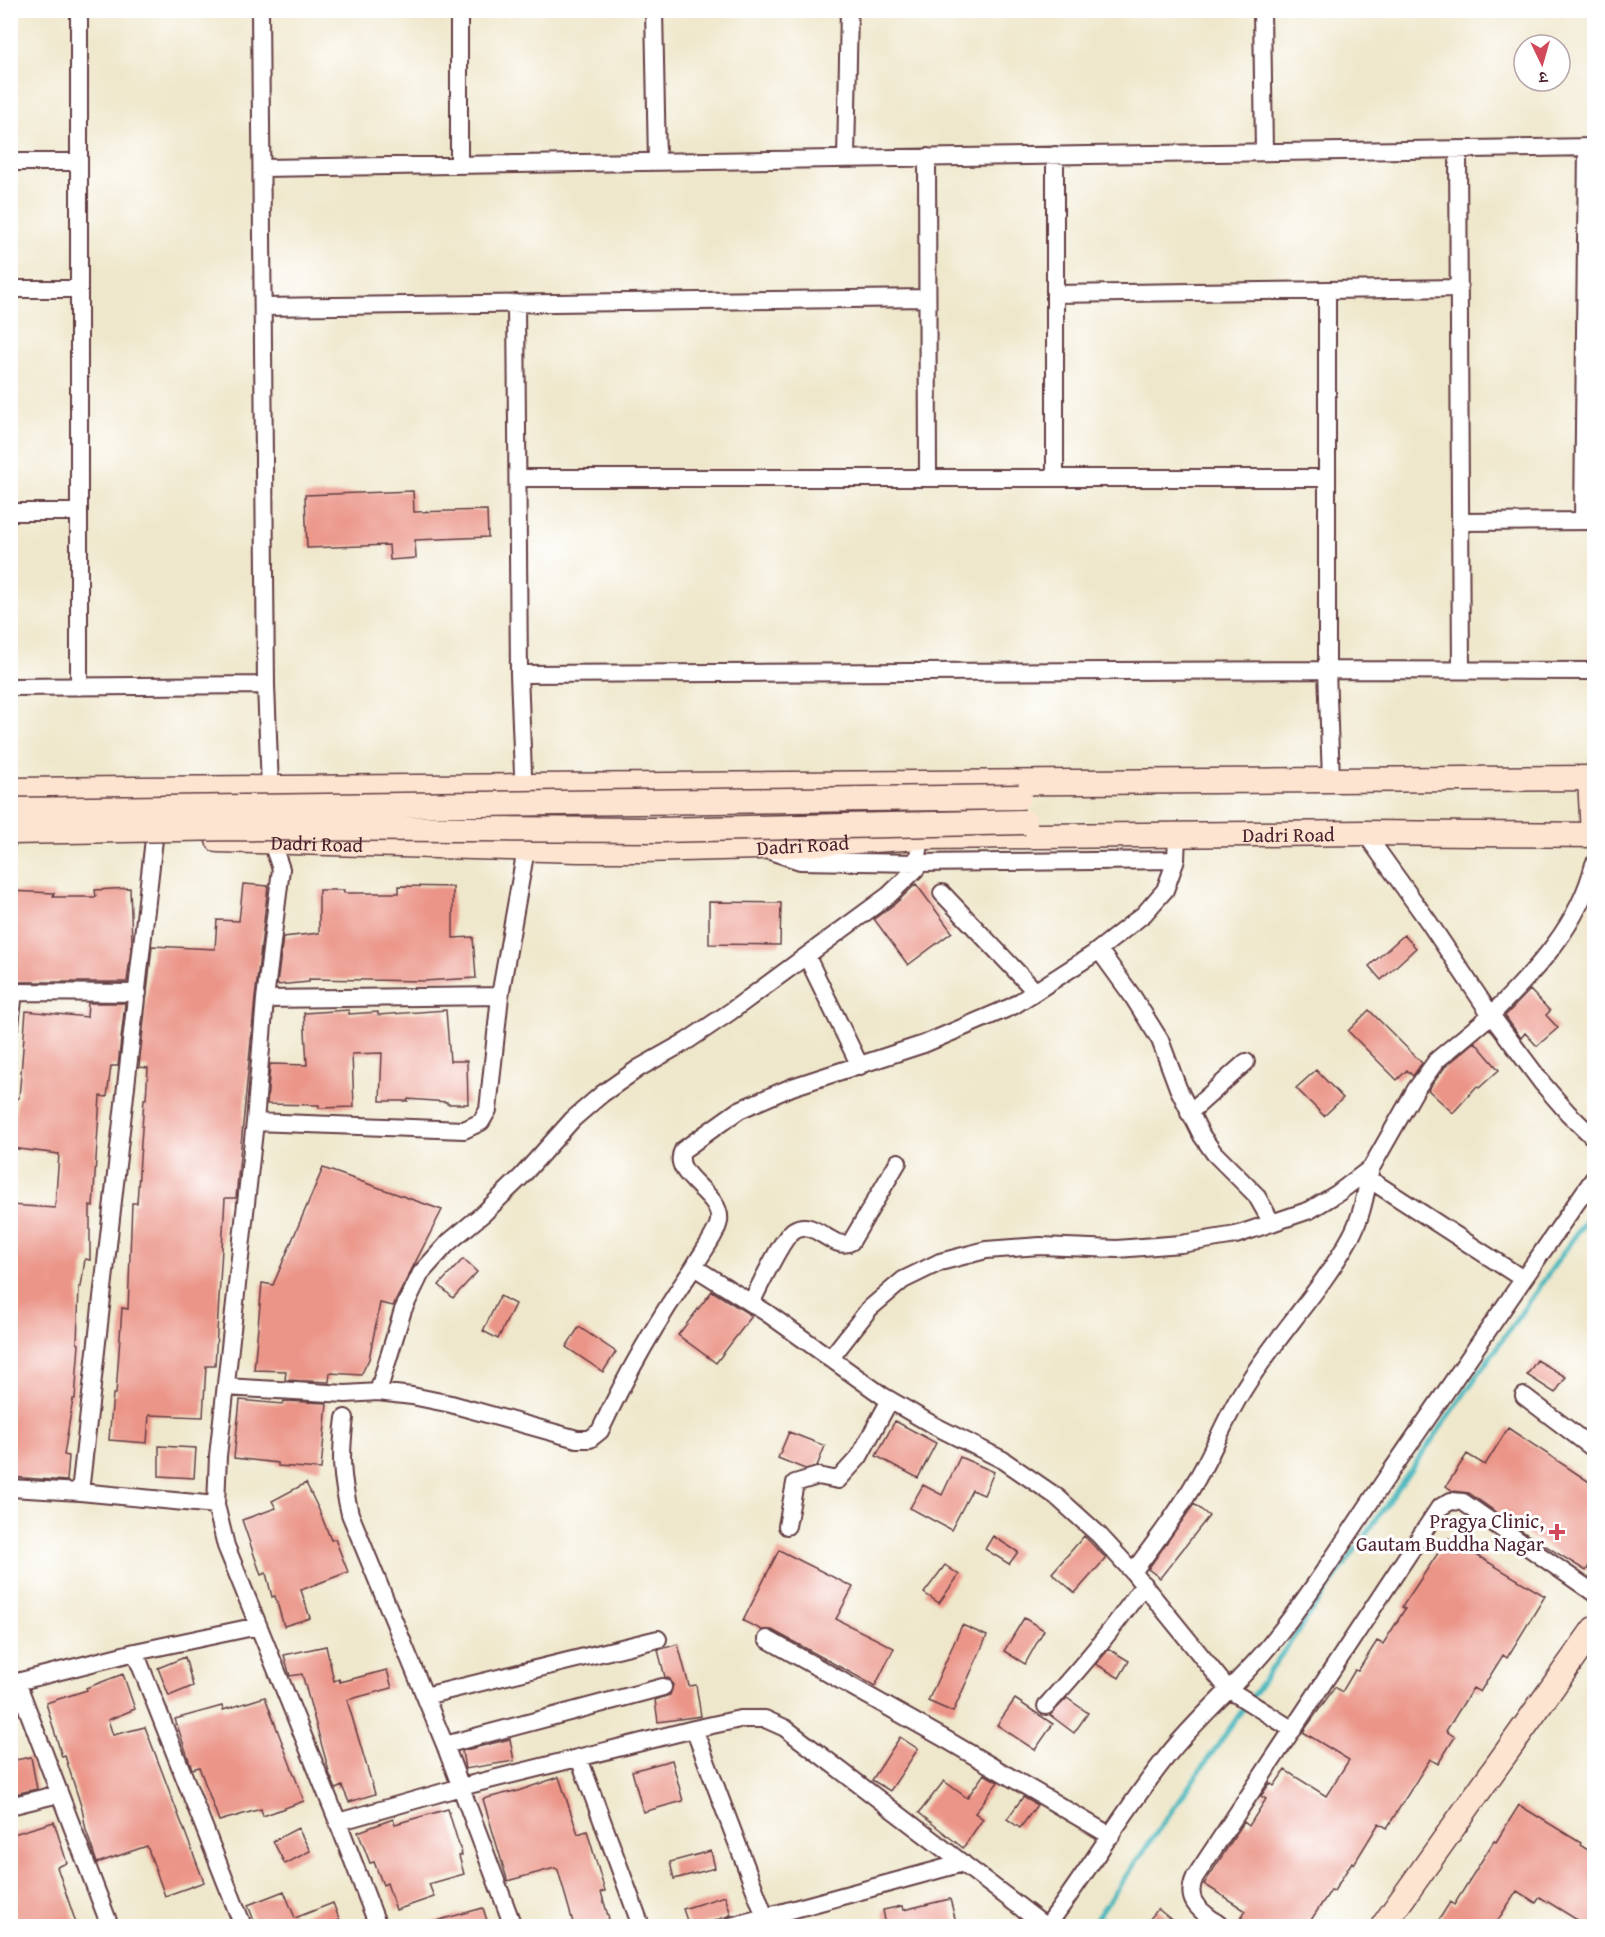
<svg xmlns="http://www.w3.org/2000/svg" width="1605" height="1937" font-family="'Gentium Book Plus','Noto Serif Devanagari',serif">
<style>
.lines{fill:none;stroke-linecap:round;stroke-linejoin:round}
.stream{stroke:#47b7bd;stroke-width:5}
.building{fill:#eb9588}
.street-casing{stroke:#633d43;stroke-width:20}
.secondary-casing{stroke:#633d43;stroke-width:27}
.street{stroke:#fff;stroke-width:16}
.secondary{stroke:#fde4d0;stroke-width:24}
.secondary-bridge-casing{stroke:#633d43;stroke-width:27;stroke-linecap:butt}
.secondary-bridge{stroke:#fde4d0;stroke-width:24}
.poi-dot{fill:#d1495b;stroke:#fff;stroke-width:2}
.labels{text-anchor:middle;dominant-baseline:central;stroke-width:6;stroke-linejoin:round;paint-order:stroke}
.street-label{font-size:20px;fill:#4a1f2b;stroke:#fff}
.poi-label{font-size:20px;fill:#4a1f2b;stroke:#fff;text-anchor:end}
</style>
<rect width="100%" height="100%" fill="#fff"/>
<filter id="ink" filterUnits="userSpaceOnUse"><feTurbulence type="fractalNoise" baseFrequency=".0167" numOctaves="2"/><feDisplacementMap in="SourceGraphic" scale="12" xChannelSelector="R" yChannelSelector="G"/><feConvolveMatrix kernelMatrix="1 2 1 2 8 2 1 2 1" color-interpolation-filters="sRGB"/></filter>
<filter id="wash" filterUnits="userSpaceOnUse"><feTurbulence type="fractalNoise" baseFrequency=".008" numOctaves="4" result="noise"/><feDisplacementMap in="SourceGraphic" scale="24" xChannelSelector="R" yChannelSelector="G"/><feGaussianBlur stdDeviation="1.35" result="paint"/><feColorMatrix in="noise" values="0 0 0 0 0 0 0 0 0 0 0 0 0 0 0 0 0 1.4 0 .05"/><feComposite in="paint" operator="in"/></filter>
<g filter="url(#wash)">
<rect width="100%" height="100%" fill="#efe7cb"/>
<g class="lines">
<!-- stream -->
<path class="stream" d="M1091 1926 1594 1209"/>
</g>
<g id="blocks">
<!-- building -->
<path class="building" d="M413 491 414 512 487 510 488 537 415 540 416 558 390 560 389 545 307 548 305 495Z
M243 884 268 886 255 998 236 1198H225L215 1366H206L203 1417 149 1415 147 1443 109 1440 113 1394H116L122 1308 128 1309 132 1203H137L144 1099H146L148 1068 139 1067 152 946 215 949 217 920 239 921Z
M916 884 952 932 908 965 874 919 896 903Z
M399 886 453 887V938L473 937 476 978 423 981 309 979V982L277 985 283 937 319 933V890H344V893H399Z
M130 888 132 941 127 982H10V891L54 893 53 897H96L95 890Z
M709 902 781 903 780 945 709 944Z
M1404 935 1416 948 1381 980 1369 966Z
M1530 990 1550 1011 1546 1015 1558 1028 1537 1046 1525 1033 1521 1038 1505 1016Z
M88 1003H125L118 1066H111L107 1097 100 1096 93 1207 90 1206V1260L85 1259 81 1287H79L77 1343 79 1344 75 1399H73L64 1455 69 1456 67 1481 10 1477V1205L55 1208 59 1154 11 1148 17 1098H19L26 1011 87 1017Z
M349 1010V1014L378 1012V1015L446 1010 450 1061H467L468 1104H447V1102L408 1099V1101H380L382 1053 352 1054 354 1107 319 1108V1105L267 1104 270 1064 307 1065 304 1013Z
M1369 1010 1422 1063 1413 1076 1407 1070 1397 1080 1348 1031Z
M1475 1042 1499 1070 1479 1088 1477 1086 1453 1113 1428 1090 1445 1067Z
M1316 1070 1343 1098 1324 1116 1296 1088Z
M323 1168 442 1210 393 1306 380 1303 369 1359 361 1375 330 1373 329 1382 285 1380 286 1371 254 1370 262 1283 273 1285Z
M463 1259 477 1272 453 1298 439 1285Z
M712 1291 752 1316 716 1363 678 1335Z
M500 1296 515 1304 498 1339 483 1331Z
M579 1327 616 1352 603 1372 566 1347Z
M1537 1360 1566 1377 1555 1393 1527 1375Z
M240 1400 283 1404 284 1401 327 1403 321 1469 278 1466V1463L234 1458Z
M895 1421 936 1443 918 1478 876 1456Z
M1508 1428 1594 1485V1558L1586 1571 1528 1535 1469 1493 1453 1491 1446 1486 1467 1454 1485 1465Z
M789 1432 825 1446 817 1466 805 1469 778 1458Z
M159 1446 196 1448 194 1478 159 1476Z
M960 1457 994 1472 984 1495 972 1490 951 1530 910 1508 923 1485 942 1495Z
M306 1483 319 1510 331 1540 335 1539 348 1572 301 1590 310 1618 284 1626 275 1596 272 1597 266 1573 261 1575 242 1520 276 1508 272 1501Z
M1194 1504 1209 1516 1160 1578 1148 1569Z
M993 1536 1018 1552 1009 1564 985 1549Z
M1084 1536 1106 1558 1075 1593 1052 1573Z
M1448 1538 1545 1596 1507 1658 1503 1655 1480 1692 1473 1688 1446 1731 1455 1737 1438 1764 1430 1759 1387 1828 1379 1823 1354 1864 1352 1862 1334 1891 1331 1890 1307 1926H1236L1246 1911 1204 1884 1244 1822 1249 1826 1266 1799 1261 1796 1270 1783 1274 1786 1285 1770 1326 1796 1349 1760 1303 1732 1335 1687 1342 1692 1355 1670 1358 1671 1377 1641 1383 1644 1405 1609 1402 1607Z
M779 1550 853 1587 836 1619 894 1648 875 1686 772 1630H762L743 1621Z
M945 1565 959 1575 939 1603 924 1593Z
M1024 1618 1044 1630 1025 1664 1004 1651Z
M962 1625 987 1636 953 1712 928 1701Z
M678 1644 689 1686 696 1685 701 1716 658 1722 655 1700 670 1695 673 1685 670 1679 665 1677 658 1650Z
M326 1646 334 1681 339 1679 340 1682 387 1670 392 1688 347 1700 375 1794 349 1802 342 1786 336 1789 330 1775 302 1674 290 1676 284 1655Z
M1109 1649 1129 1661 1119 1678 1096 1664Z
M185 1657 193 1686 169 1696 158 1668Z
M123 1674 135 1709 108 1720 113 1735 145 1727 204 1882 165 1896 147 1846 97 1863 86 1830 82 1809 65 1756 62 1757 46 1703 87 1690 86 1688Z
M265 1697 304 1801 263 1816 261 1809 219 1821 199 1767 192 1769 175 1719 222 1706 223 1710Z
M1067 1698 1088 1713 1074 1733 1050 1715Z
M1015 1699 1053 1724 1035 1750 997 1725Z
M900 1737 918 1749 890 1791 872 1780Z
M510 1739 514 1761 465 1769 462 1751Z
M31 1757 37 1789 10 1795V1761Z
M672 1760 683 1801 643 1812 632 1771Z
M984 1774 998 1782 975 1813 983 1819 963 1848 919 1813 944 1781 967 1798Z
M559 1777 578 1834 587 1831 605 1891 601 1892 611 1926H574L558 1870 555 1868 507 1881V1879L483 1799 515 1791V1792Z
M1023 1797 1037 1805 1020 1828 1007 1819Z
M1519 1805 1581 1843 1580 1845 1594 1854V1926H1587L1540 1897 1536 1903 1517 1891 1494 1926H1435L1450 1902 1454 1905 1494 1841 1496 1842Z
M448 1809 462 1855 459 1856 464 1874 429 1884 434 1897 396 1910 387 1883 383 1885 374 1862 370 1863 358 1832 393 1819 395 1824Z
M54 1822 67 1863 57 1867 77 1926H10V1835Z
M298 1828 310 1851 285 1864 273 1841Z
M711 1851 715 1868 674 1879 670 1862Z
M284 1891 295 1918 333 1903 342 1926H256L248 1905Z
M725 1896 731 1915 699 1926H689L683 1909Z
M950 1899 957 1926H886L883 1910 902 1906 903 1910Z
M483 1908 488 1924 479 1926H432V1922Z
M1158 1909 1179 1926H1144Z"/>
</g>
</g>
<g filter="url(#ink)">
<use href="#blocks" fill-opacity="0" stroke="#633d43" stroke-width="1.5"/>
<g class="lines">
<!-- street casing -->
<g class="street-casing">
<path id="street" d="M260 10 266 685 270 788
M459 10V165
M654 10 657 162
M1262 10 1264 152
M1458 149 1461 670
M927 157 928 478
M846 158 849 10
M10 162H79
M262 168 1594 147
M10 289H79
M1327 290V670L1331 779
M1055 294 1459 288
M263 307 927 298
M518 478H1327
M1055 478V155
M10 512H79
M1583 521 1587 147
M1460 522 1594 521
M519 674 1327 670 1594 671
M10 687 266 685
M79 687V10
M1177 834 1176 860 1165 890 1144 914 1092 955 1013 1006 924 1044 792 1087 739 1110 683 1150C669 1176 723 1193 719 1221 717 1234 701 1254 694 1267L767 1313 883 1396 933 1425 1003 1460 1057 1497 1099 1535 1133 1572 1228 1689 1293 1730
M271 840 281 869 265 999 255 1122 218 1456 216 1505 226 1546 338 1822 378 1926
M767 850 800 861 919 863 1176 860
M1594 864C1579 926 1535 971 1491 1015L1542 1083 1568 1113 1594 1138
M942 893 1035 991
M1099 950 1133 997 1160 1040 1178 1088 1202 1136 1214 1153 1256 1195 1272 1223
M807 957 860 1066
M10 992 138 993
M500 996 526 849 519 674 516 303
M10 1025 14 992
M1189 1113 1246 1062
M255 1122 464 1130 481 1122 488 1110 500 996 265 999
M1369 1179 1523 1279
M751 1303C759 1288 782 1237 794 1230 814 1217 833 1252 851 1242L898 1162
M830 1359 869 1309 903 1280 940 1262 986 1250 1040 1246 1117 1249 1181 1244 1236 1235 1310 1210 1338 1193 1371 1168 1416 1089 1437 1060 1491 1015 1428 921 1365 833
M226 1387 346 1394 378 1392 412 1396 451 1404 577 1439H590L600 1431C627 1373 658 1319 694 1267
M378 1392 403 1310 421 1273 448 1243 484 1213 521 1177 573 1119 602 1094 639 1068 687 1041 730 1012 889 895 916 869 921 837
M1524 1396 1594 1449
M345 1418C340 1457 341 1476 350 1514L445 1745 513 1926
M10 1488 80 1492 216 1505
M80 1492 154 839
M787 1526 795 1483 818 1476 838 1480 859 1457 890 1400
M1133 1572C1156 1541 1179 1511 1198 1477 1214 1450 1225 1419 1242 1392 1274 1338 1320 1293 1350 1238 1362 1218 1366 1191 1371 1168
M767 1639 947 1740 1111 1836
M135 1652 243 1926
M425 1696 658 1639
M1046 1706C1083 1665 1113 1630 1144 1584
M694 1729 765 1917 963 1863
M445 1745 663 1687
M579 1758 641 1926
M10 1806 59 1794
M338 1822 461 1787 694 1729 740 1719H765L785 1728 1045 1926
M110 1926 17 1682 135 1652 258 1626
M731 1926 765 1917
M1047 1926C1089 1870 1124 1810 1168 1755 1199 1716 1238 1684 1269 1646 1312 1593 1349 1533 1387 1477 1456 1377 1524 1277 1594 1178
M1221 1926C1203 1912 1183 1903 1195 1877L1439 1508 1451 1501 1463 1502 1594 1593"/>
</g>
<!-- secondary casing -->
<g class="secondary-casing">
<g id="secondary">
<path d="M1590 778 1593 835"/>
<path d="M10 790 1594 778"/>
<path id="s1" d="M218 840 578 850H643L759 847 921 837 1365 833 1594 835"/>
<path d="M1383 1926 1594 1629"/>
</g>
</g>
<!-- street -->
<use href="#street" class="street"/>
<!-- secondary -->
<use href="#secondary" class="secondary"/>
<!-- secondary-bridge casing -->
<g class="secondary-bridge-casing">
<path id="secondary-bridge" d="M10 810 1019 797
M10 832 234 828 659 830 1025 822"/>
</g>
<!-- secondary-bridge -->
<use href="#secondary-bridge" class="secondary-bridge"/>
</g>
</g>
<!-- markers -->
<path class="poi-dot" d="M1554 1523h6v6h6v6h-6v6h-6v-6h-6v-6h6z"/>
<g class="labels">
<!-- street labels -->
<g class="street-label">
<text stroke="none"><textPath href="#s1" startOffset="1071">Dadri Road</textPath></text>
<text stroke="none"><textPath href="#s1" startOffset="99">Dadri Road</textPath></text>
<text stroke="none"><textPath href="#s1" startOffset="585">Dadri Road</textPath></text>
</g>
<!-- poi labels -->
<g class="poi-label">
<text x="1544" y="1520">Pragya Clinic,<tspan x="1544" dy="23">Gautam Buddha Nagar</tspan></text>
</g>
</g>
<!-- margin -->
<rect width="1605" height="1937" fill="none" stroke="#fff" stroke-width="36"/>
<!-- north arrow -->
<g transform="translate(1542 63) rotate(175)"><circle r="28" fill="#ffffff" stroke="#b7a5aa" stroke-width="1.5"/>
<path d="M0-4.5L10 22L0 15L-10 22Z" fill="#d1495b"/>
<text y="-9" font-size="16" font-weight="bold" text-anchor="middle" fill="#4a1f2b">उ</text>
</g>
</svg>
